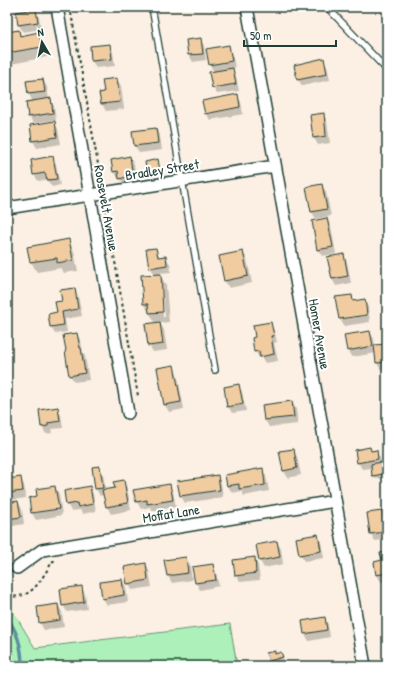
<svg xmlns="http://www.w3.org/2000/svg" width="394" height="673" font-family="'Patrick Hand',sans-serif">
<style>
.green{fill:#aef0ba;stroke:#669677}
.shadow{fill:#0003;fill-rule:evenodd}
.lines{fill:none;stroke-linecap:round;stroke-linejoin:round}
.stream{stroke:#5c909f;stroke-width:3.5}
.building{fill:#f1cca1;stroke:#1f3d34}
.lane-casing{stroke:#1f3d34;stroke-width:8}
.street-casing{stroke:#1f3d34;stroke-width:14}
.path{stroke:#1f3d34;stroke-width:2;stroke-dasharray:3 3;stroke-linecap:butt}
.lane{stroke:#fff;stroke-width:5.5}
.street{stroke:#fff;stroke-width:11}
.labels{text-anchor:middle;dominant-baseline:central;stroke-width:4;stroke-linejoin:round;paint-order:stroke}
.street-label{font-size:14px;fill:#1f3d34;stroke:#fff}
</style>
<rect width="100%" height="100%" fill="#fbf0e3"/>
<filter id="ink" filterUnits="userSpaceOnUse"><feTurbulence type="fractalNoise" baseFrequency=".025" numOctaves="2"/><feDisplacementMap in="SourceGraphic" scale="8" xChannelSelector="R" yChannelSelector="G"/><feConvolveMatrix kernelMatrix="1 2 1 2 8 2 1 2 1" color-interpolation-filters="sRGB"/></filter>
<g filter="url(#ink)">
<!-- green -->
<path class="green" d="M7 604 17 618 35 648 230 624 237 666H7Z"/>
<!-- shadow -->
<path class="shadow" d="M7 7H9L10 8 11 17 7 18Z
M35 10 39 17 41 29 23 32 19 25Z
M18 31 22 36 38 33 44 44 47 57 11 64 7 57V33Z
M200 39 204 46 206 60 193 62 189 55 187 40Z
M109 45 113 52 115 66 96 68 92 61 91 47Z
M228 47 232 53 235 68H232L236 76 239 91 217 94 213 88 214 72 210 65Z
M323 60 327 66 330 80 302 86 298 79Z
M117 79 121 86 124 109 106 111 102 104 101 94 105 93Z
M43 80 47 87 49 100 50 99 54 106 56 120 33 123 29 116 33 102 29 94 27 82Z
M237 95 241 102 243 114 210 120 206 113Z
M323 114 327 121 330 143 318 145 314 138 311 116Z
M54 122 58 129 61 144 37 148 33 141Z
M156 129 160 136 162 150 139 153 135 146Z
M52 157 56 164 60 185 52 187 47 180 38 181 34 174Z
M130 158 134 164 136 177 130 178 131 184 124 185 120 178H118L114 171Z
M158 161 159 164 161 174 150 176 148 173 146 163Z
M322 185 326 192 331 216 316 219 312 212Z
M327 219 331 226 336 254 322 256 318 249Z
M68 240 74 251 78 271 64 273 61 268 37 272 31 262 28 247Z
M156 249 160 258 166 257 170 264 171 272 159 273 166 285 169 322 160 323 164 330 167 350 153 352 149 345 156 324 144 304 142 276 155 275 150 267ZM160 284H162L165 317H163Z
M243 252 247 259 252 283 229 288 225 281Z
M343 255 347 262 351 283 336 286 332 279 329 258Z
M74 289 78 296 82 316 65 319 67 332 55 334 51 327 58 313Z
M351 296 355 302 364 300 368 307 370 322 344 326 340 319 336 298Z
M270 323 274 330 277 342 274 343 278 361 265 363 262 358H259L255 351ZM256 350 264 351 256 352Z
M370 332 374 339 375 346 387 345V369L381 370 377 363 376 353 352 357 348 350Z
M77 334 81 341 83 353 85 356 89 380 74 382 70 375Z
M173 366 177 373 184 409 169 412 165 405 158 368Z
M238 385 242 392 246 411 232 413 228 406Z
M292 402 296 409 298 424 269 427 265 420 263 406Z
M57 408 61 415 63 428 51 429 52 433 46 434 42 427 40 410Z
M369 448 371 452 376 451 380 458 381 463 384 466 385 478 375 479 373 476 372 468 362 469 358 462Z
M293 450 297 457 301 475 288 478 284 471Z
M99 467 103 474 106 491 116 489 123 481 127 488 131 510 111 514 107 507 104 495 100 496 96 489Z
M262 469 266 476 269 491 244 496 242 491 232 493 228 486 226 476Z
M217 476 221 483 223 497 185 503 181 496 178 481Z
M20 478 24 485 26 498 12 500 8 493 7 480Z
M169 485 173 492 176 507 152 511 150 507 141 509 137 502 135 491Z
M55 487 59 494 62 515 36 520 32 513 30 499 38 497Z
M89 487 93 494 96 511 83 514 80 510 71 511 67 504Z
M18 502 22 509 24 524 7 527V504Z
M381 512 385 519 387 530V539L375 541 371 534Z
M317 535 321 542 324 558 304 561 300 554Z
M277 542 281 549 283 564 264 568 260 561Z
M387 553V581L381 582 377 575 375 563 383 561Z
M186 558 190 565 192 580 172 583 168 576 166 561Z
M254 558 258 565 260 580 240 582 236 575Z
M145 564 149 571 152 587 132 590 128 583Z
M212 565 216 572 219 586 200 590 196 583 193 568Z
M122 580 126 587 128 602 107 605 103 598Z
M81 587 85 594 87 609 67 612 63 605Z
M58 605 62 612 64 627 44 630 40 623 38 608Z
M324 618 328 625 330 637 309 641 305 634 303 621Z
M274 652 275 655 283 657 284 661 271 664 269 661Z"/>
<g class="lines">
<!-- stream -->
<path class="stream" d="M7 618C18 632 22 648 22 666"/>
</g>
<!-- building -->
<path class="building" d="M36 9 38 22 18 25 16 12Z
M19 30 20 36 39 32 42 47 7 53V32Z
M201 38 203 54 188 55 186 40Z
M110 44 112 59 91 61 90 46Z
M229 45 232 61 209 65 206 49Z
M324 58 327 74 297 80 294 65Z
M233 68 236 84 212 88 209 72Z
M117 78 120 102 101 104 99 93 104 92 102 80Z
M43 79 45 92 28 94 26 81Z
M238 94 240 107 205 114 202 101Z
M51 98 53 113 28 117 26 102Z
M324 113 326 136 313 138 310 115Z
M55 121 57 137 32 141 30 125Z
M156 128 158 143 134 146 132 131Z
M53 156 57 179 47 180 45 173 33 175 31 160Z
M130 156 132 170 126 171 127 177 119 179 118 171 113 172 111 160Z
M158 159 160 171 147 173 145 162Z
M322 184 327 209 311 212 306 187Z
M327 218 333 247 317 250 312 221Z
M69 239 73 260 57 263V258L30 262 27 247Z
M156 248 158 257 166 256 167 265 149 268 146 249Z
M243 251 248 276 224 281 219 256Z
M344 254 348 276 332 279 327 257Z
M161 274 163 312 149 313 148 304H143L141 275Z
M75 288 78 309 62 312 64 325 50 327 48 314 57 312 55 302 62 301 60 290Z
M352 295 353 301 365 299 367 315 339 319 335 297Z
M160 322 163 344 148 346 145 324Z
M271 322 274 336H271L274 354 260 357 259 351 254 352 252 338 255 337 253 325Z
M370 331 373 346 347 351 344 335Z
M77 333 80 348H81L85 373 69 376 65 351 66 350 63 335Z
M387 344V362L376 363 374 345Z
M174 365 181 402 164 405 157 368Z
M239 384 243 404 227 407 224 387Z
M292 401 294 417 264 420 262 405Z
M58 407 60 421 48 423V426L41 427 39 410Z
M370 447 371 451 377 450 378 459 357 463 355 450Z
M294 449 297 468 283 471 279 451Z
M382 462 384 474 372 476 371 464Z
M100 466 103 488 95 489 92 467Z
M263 468 265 485 239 489V484L227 486 225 475Z
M218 475 220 490 180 496 177 481Z
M21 477 23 491 7 493V479Z
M124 480 128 503 106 507 102 490 115 488 113 482Z
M170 484 173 500 147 504V500L136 502 133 490Z
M55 486 59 509 31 513 29 498 37 496 36 489Z
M90 486 93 504 78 507 77 503 66 505 64 491Z
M18 501 21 517 7 519V503Z
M382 511 385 532 370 534 367 513Z
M318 534 321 551 299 555 296 538Z
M277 541 280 557 259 561 256 545Z
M387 552V573L376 575 374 562 382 560 380 553Z
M186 557 188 573 167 576 164 560Z
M255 557 256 573 235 576 233 560Z
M146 563 148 580 127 584 124 567Z
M213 564 216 580 195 583 192 567Z
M122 579 124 595 102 599 100 582Z
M82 586 84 602 62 606 60 589Z
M58 604 60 620 39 623 37 607Z
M325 617 327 630 304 634 302 621Z
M275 651V654L281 652 283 657 269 661 266 653Z"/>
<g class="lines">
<!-- lane casing -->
<g class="lane-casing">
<path id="lane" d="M152 7 215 370
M327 7 387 70"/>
</g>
<!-- street casing -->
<g class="street-casing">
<path id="street" d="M57 7 128 413
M247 7 365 666
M7 208 275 166
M17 568 42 550 335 501"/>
</g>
<!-- path -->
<path class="path" d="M70 7 101 181
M105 203 138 396
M8 596C11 596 14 597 18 596 35 595 44 574 53 561H55"/>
<!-- lane -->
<use href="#lane" class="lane"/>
<!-- street -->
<use href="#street" class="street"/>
</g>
</g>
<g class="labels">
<!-- street labels -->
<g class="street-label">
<text transform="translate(162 169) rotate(-9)">Bradley Street</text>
<text transform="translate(107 208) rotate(80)">Roosevelt Avenue</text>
<text transform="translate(320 334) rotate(80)">Homer Avenue</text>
<text transform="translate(171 513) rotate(-9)">Moffat Lane</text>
</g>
</g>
<!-- margin -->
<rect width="394" height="673" fill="none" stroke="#fff" stroke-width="24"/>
<rect x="12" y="12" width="370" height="649" fill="none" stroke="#1f3d34" stroke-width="1.5" filter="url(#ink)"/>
<!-- north arrow -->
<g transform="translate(42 42) rotate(351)" stroke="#ffffff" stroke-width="3" paint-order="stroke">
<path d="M0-3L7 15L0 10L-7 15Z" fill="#1f3d34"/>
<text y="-6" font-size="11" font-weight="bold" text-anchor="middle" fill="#1f3d34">N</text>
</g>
<!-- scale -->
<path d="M244 40v6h92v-6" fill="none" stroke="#1f3d34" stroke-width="2"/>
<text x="250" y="40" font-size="12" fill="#1f3d34" stroke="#ffffff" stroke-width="3" paint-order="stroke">50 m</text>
</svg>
